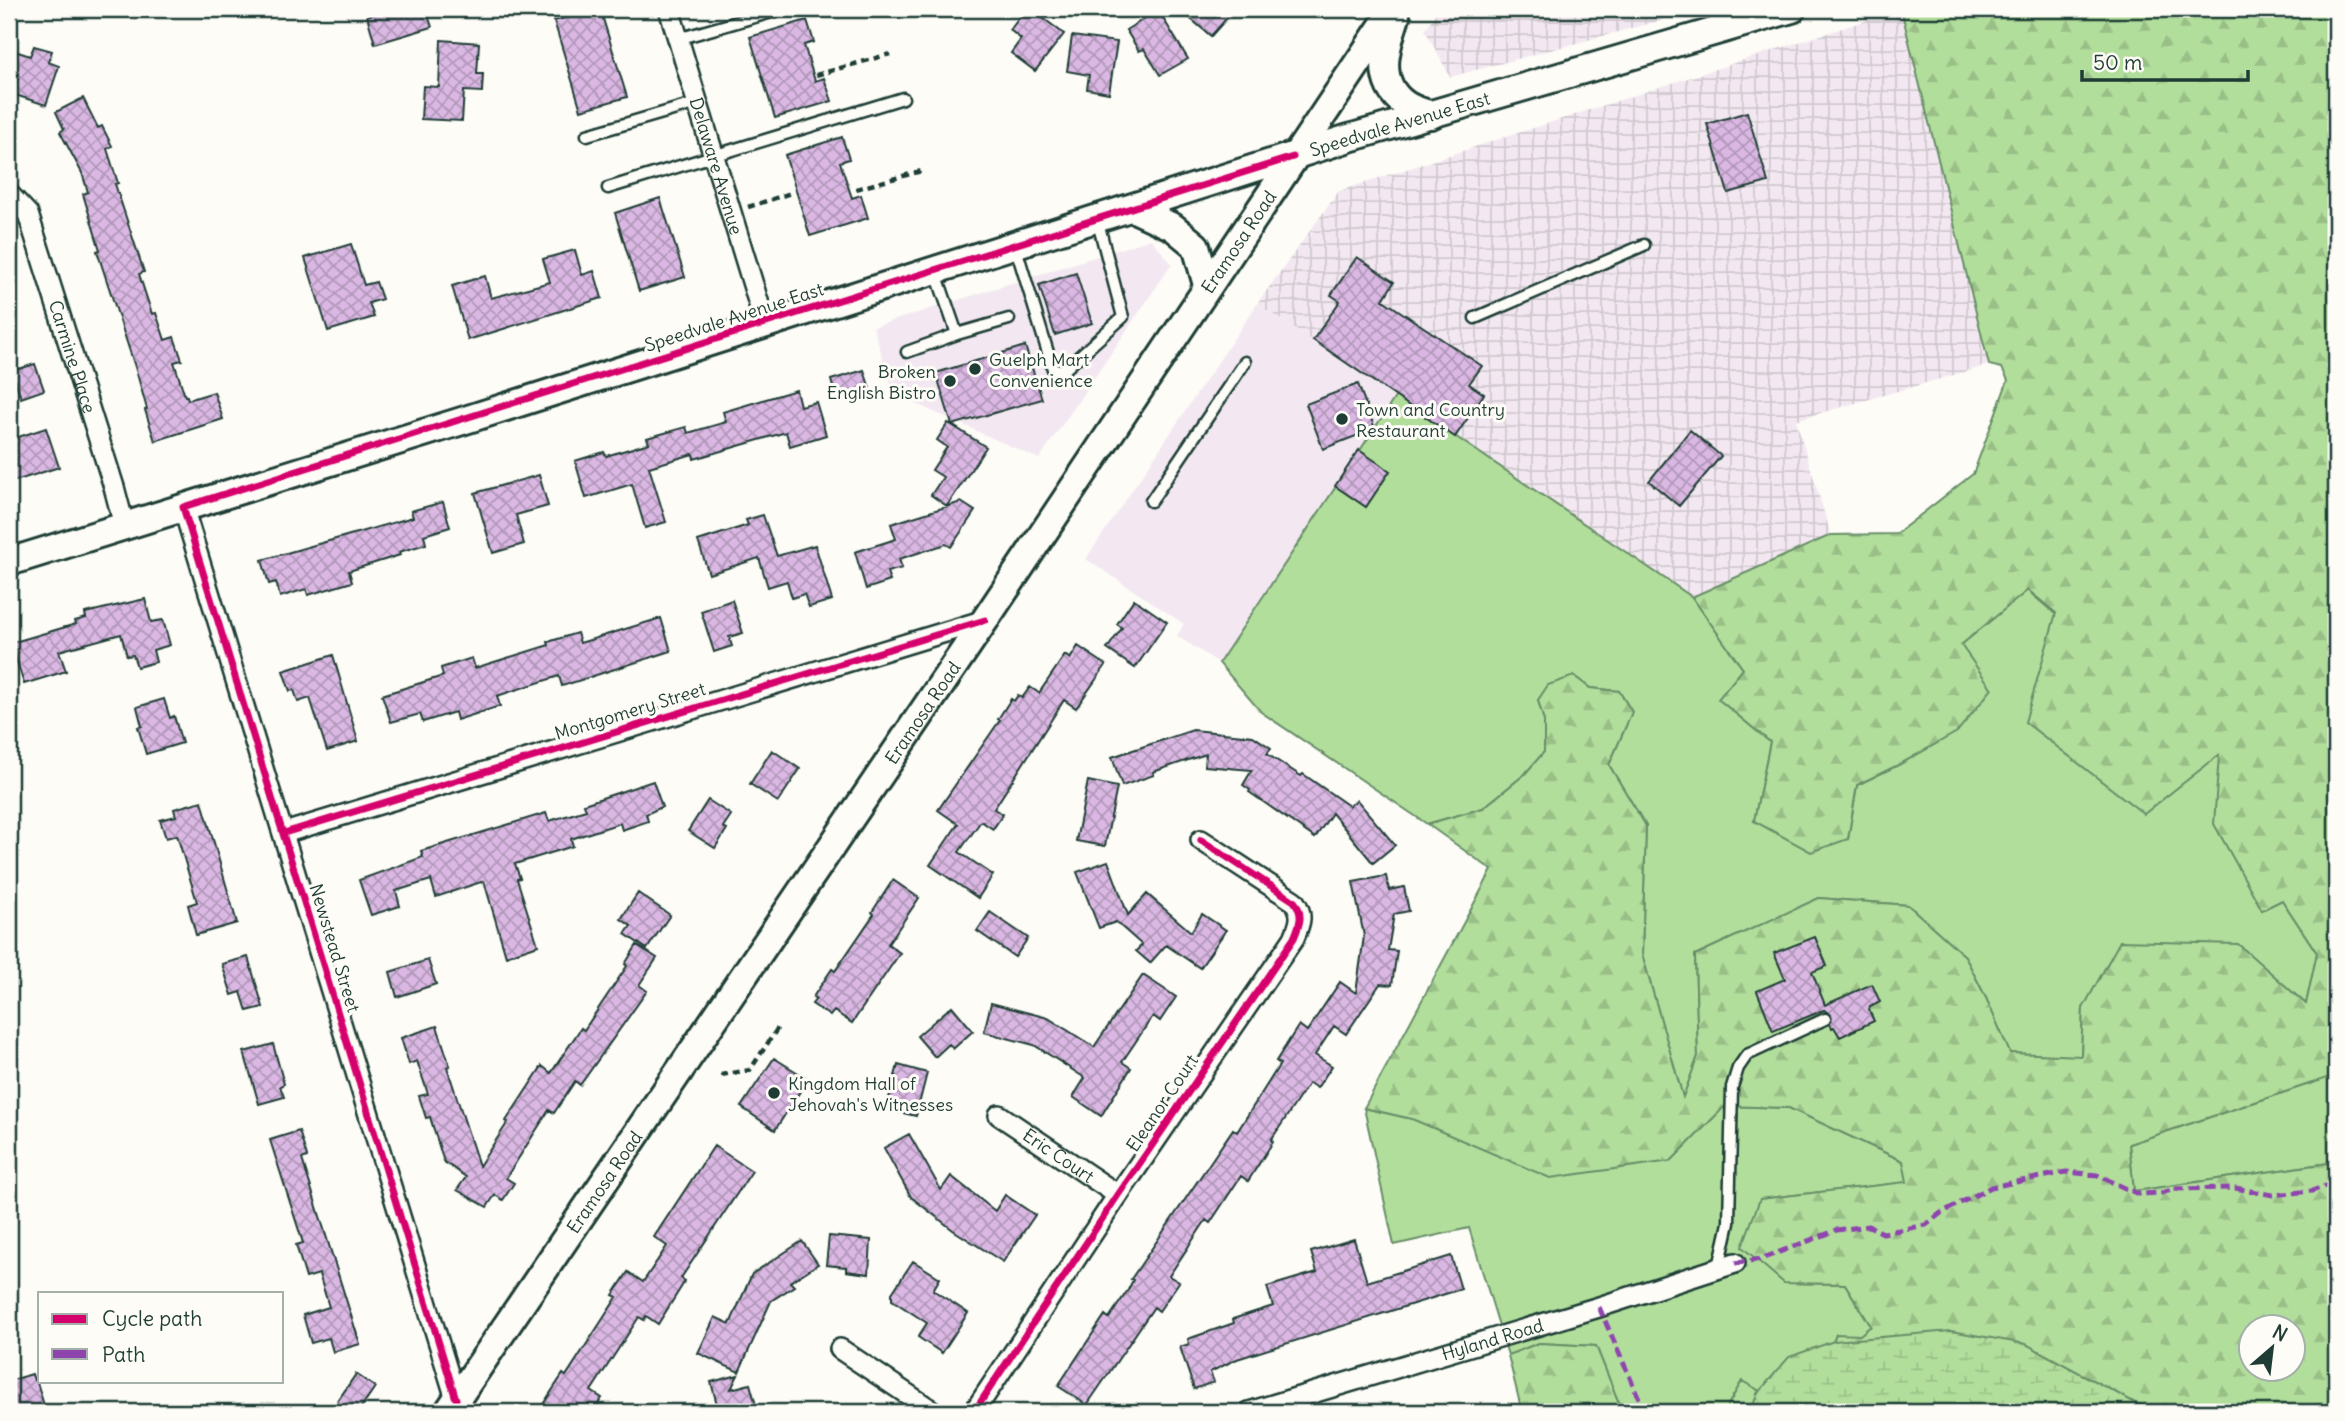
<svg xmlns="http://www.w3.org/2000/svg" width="2345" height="1421" font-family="Delius,sans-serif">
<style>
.built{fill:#f3e8f1}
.industrial{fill:url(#industrial-grid)}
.green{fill:#b2de9c;stroke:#688e68;stroke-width:2}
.forest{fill:url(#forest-firs);stroke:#688e68;stroke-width:2;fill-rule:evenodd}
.wetland{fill:url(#wetland-marsh);stroke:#688e68;stroke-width:2}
.building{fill:url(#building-cross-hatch);stroke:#1f3d34;stroke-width:2}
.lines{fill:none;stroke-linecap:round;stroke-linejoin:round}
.service-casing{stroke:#1f3d34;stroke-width:15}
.minor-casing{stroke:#1f3d34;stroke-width:24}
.secondary-casing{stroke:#1f3d34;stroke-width:32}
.path{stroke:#1f3d34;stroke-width:4.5;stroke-dasharray:7 5;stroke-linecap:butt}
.service{stroke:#fdfcf7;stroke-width:10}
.minor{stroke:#fdfcf7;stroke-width:19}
.secondary{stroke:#fdfcf7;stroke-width:26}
.quiet{stroke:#8e44ad;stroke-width:5;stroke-dasharray:10 5;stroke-linecap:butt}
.cycleway-casing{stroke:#fdfcf7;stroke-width:11}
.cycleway{stroke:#d6006c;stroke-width:7}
.poi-dot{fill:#1f3d34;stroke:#fdfcf7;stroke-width:2.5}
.labels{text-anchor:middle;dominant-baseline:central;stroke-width:6;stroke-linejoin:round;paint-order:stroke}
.street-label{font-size:18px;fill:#1f3d34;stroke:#fdfcf7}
.poi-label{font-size:18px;fill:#1f3d34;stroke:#fdfcf7;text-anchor:start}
</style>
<defs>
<pattern id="industrial-grid" width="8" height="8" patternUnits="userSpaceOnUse" patternTransform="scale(1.75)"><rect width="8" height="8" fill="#f3e8f1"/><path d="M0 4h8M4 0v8" fill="none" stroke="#d0c8cf"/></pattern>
<pattern id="forest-firs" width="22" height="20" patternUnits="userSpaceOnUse" patternTransform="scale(1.75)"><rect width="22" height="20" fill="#b2de9c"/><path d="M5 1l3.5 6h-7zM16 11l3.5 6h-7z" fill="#99bf87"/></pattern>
<pattern id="wetland-marsh" width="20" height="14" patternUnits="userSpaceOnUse" patternTransform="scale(1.75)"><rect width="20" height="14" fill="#b2de9c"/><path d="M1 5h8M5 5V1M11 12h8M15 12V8" fill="none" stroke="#99bf87"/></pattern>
<pattern id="building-cross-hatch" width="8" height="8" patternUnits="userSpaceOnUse" patternTransform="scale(1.75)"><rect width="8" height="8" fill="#dbb8e3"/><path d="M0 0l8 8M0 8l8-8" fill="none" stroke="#b197b9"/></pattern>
</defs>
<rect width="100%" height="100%" fill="#fdfcf7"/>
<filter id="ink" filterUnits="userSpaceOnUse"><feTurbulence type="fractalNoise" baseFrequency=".0143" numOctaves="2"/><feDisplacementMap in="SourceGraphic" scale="14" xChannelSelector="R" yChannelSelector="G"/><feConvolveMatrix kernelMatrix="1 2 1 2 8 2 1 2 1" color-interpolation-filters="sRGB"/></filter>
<g filter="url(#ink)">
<!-- built -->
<path class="built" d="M1151 239 1172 264 1039 459 894 394 873 327Z
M1257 304 1396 396 1219 663 1177 636 1184 624 1086 559Z"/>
<!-- industrial -->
<path class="industrial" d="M1438 9H1704L1450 77 1425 30Z
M1901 9 1989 365 1796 420 1831 535 1768 564 1692 597 1396 396 1257 304 1339 191Z"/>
<!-- green -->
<path class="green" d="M1396 396 1692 597 1743 669 1719 699 1770 742 1754 821 1848 839 1857 785 1900 764 1957 731 1961 645 2027 590 2219 754 2262 910 2282 900 2317 953 2306 1004 2238 945 2083 1008 2081 1057 2009 1053 1986 998 1965 956 1908 905 1819 898 1695 955 1698 1056 1683 1098 1642 954 1646 826 1609 765 1632 712 1619 691 1590 688 1574 676 1538 700 1544 721V752L1525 774 1483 808 1427 824 1261 712 1219 663Z
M2336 1075V1162L2134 1191 2129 1144Z
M1725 1106 1789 1108 1903 1161 1908 1182 1760 1199 1784 1283 1845 1284 1871 1326C1841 1350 1818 1380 1797 1412L1742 1381 1724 1412H1637L1620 1406 1596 1346 1539 1343 1508 1355 1469 1228 1394 1245 1364 1108 1412 1119 1671 1161Z"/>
<!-- forest -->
<path class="forest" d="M1901 9H2079L2084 11 2090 9H2336V1075L2129 1144 2134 1191 2336 1162V1412H1807L1836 1334 1860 1335 1871 1326 1845 1284 1784 1283 1742 1247 1760 1199 1907 1182 1903 1161 1789 1108 1725 1106 1671 1161 1550 1178 1412 1119 1364 1108 1492 870 1427 824 1483 808 1525 774 1544 752V721L1538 700 1548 685 1574 676 1590 688 1619 691 1632 712 1609 765 1646 826 1642 954 1683 1097 1698 1056 1695 955 1819 898 1908 905 1965 956 1986 998 2010 1053 2081 1056 2083 1008 2120 941 2238 944 2306 1004 2317 953 2282 900 2262 910 2214 824 2219 755 2144 814 2025 722 2056 613 2028 590 1961 645 1992 689 1957 732 1900 764 1857 785 1848 839 1811 852 1754 821 1770 742 1718 699 1743 669 1692 597 1831 535 1896 534 1973 474 2008 380 2002 368 1989 365ZM2250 1326H2292V1368H2250Z
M1539 1343 1596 1346 1620 1406 1637 1412H1522L1508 1355Z
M1742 1381 1797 1412H1724Z"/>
<!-- wetland -->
<path class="wetland" d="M1951 1331 2026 1344 2152 1412H1751L1757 1394 1789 1357 1834 1341Z"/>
<!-- building -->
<path class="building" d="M391 9H426L432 27 375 44 367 16Z
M595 9H600L627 97 581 110 554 21Z
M1026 9H1031L1064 34 1035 71 1011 53 1021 39 1010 30Z
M1179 9H1235L1211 36Z
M1158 10 1188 59 1160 75 1144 49 1139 51 1126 30Z
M807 20 814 42 804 45 815 81 824 78 832 101 775 118 750 37Z
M1072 36 1117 42 1109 93 1087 89 1089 75 1067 71Z
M441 40 479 43 477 74H483L482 92 464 91 462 121 421 119 423 86 439 87Z
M34 46 52 51 48 62 59 66 46 105 9 93V49L30 56Z
M83 98 98 128 102 126 112 146 107 149 118 183 115 184 144 272 139 274 152 314 156 313 165 340 174 337 182 360 174 362 185 396H187L188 400 214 392 223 419 155 441 145 410 147 409 136 370 97 251 100 250 83 194 88 192 82 173 60 132 64 129 56 112Z
M1747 112 1768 182 1728 193 1707 124Z
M842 137 849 159 840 162 852 198 861 195 868 218 810 236 785 155Z
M660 198 685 277 639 291 615 213Z
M351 244 364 285 376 282 382 299 369 303 374 317 328 331 305 258Z
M575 250 582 275 594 271 602 298 468 340 452 286 485 276 491 298 550 282 543 259Z
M1357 257 1394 282 1383 300 1482 366 1469 384 1484 394 1455 437 1313 340 1340 301 1331 295Z
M1076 273 1092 323 1055 335 1039 285Z
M1025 346 1042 399 952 425 986 447 947 506 931 495 943 477 932 470 947 447 937 440 948 423 952 425 936 373Z
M35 364 44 390 21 398 12 371Z
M864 370 870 389 836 399 831 380Z
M1358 384 1374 426 1360 432 1361 434 1323 449 1306 404Z
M796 390 800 406 816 402 826 435 790 446 786 432 694 459 693 454 649 467 666 522 645 528 632 484 586 498 575 461 604 452 606 456 649 443 647 438 686 427 688 433 726 422 723 412Z
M46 428 59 467 9 483V440Z
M1690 430 1721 456 1679 506 1649 481Z
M1359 450 1390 471 1366 507 1335 486Z
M539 475 548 506 516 515 524 544 493 553 475 493Z
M443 502 450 527 424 535 426 544 399 552 400 555 349 571 352 582 308 595 306 589 280 597 276 582 269 584 262 560 413 517 411 511Z
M961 502 975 511 951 547 946 544 899 559 902 568 887 572 890 581 866 589 855 552 896 539 891 524Z
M763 515 777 556 815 545 832 600 809 607 804 594 792 598 787 581 768 587 759 558 709 574 698 541 748 525 746 520Z
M145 599 151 622 163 620 170 645 153 650 156 662 137 667 133 655 127 656 121 634 59 651 66 671 24 684 11 643 76 624 75 621 86 618 85 613Z
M1134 599 1167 622 1135 668 1107 649 1122 628 1117 624Z
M732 600 743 633 729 637 732 646 714 652 701 611Z
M661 618 671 651 562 686 559 676 497 696 500 706 457 720 455 712 423 722 420 714 391 722 382 695 443 676 441 668 472 658 475 668 549 645 548 642 577 633 580 643Z
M1078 646 1106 665 1076 708 1064 700 994 809 1003 814 993 829 981 821 959 852 993 875 978 898 930 865 958 824 938 810 1000 720 998 719 1011 699 1014 701 1018 695 1022 698 1030 687 1039 693 1065 655 1070 659Z
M333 655 358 741 327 751 310 698 298 702 294 690 290 691 283 671Z
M164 699 170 718 174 716 182 743 146 754 138 727 142 726 137 707Z
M1193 730 1253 736 1271 748 1267 754 1301 776 1303 774 1349 806 1357 800 1395 845 1373 863 1332 813 1315 838 1249 792 1250 790 1243 785 1252 770 1205 766 1206 754 1153 772 1154 775 1122 786 1112 757Z
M772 750 800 769 778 802 750 784Z
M653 781 662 807 646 814 648 821 622 830 620 823 571 839 573 846 515 864 520 878 517 879 538 945 506 956 484 881 436 897 431 880 396 891 400 906 371 915 359 880 423 857 421 851 546 813 549 821 586 810 584 804Z
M1088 781 1117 787 1105 846 1076 841Z
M708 800 731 815 723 827 727 829 715 848 688 831Z
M202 801 237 923 196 935 188 905 197 902 177 835 166 838 160 820 176 816 174 809Z
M1108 861 1128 915 1147 894 1191 932 1202 914 1226 930 1200 968 1166 945 1150 963 1136 951 1142 945 1116 922 1099 928 1077 872Z
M1386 876 1389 890 1404 887 1409 911 1394 914 1388 950 1397 951 1392 985 1380 984 1346 1034 1334 1026 1315 1055 1332 1066 1317 1088 1309 1083 1271 1140 1273 1142 1248 1181 1241 1176 1210 1223 1206 1220 1169 1276 1179 1282 1159 1311 1154 1307 1087 1405 1058 1386 1105 1315 1109 1318 1128 1290 1133 1280 1131 1279 1233 1129 1237 1132 1280 1064 1276 1061 1299 1025 1307 1031 1340 982 1356 993 1364 936 1353 882Z
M893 880 919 898 888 944 900 953 852 1023 834 1011 830 1016 812 1004 816 999 813 997 832 969 835 971 874 914 872 912Z
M638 893 670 915 647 949 625 934 631 926 621 919Z
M990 912 1028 938 1015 957 977 931Z
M1815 937 1827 966 1812 972 1825 1005 1872 984 1880 1002 1870 1007 1869 1010 1874 1021 1840 1037 1834 1027 1832 1028 1830 1024 1831 1015 1824 1010 1773 1031 1757 991 1785 979 1774 953Z
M637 945 657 958 639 985 647 991 580 1085 575 1081 554 1113 549 1110 506 1178 514 1183 503 1200 495 1195 487 1207 457 1190 466 1177 444 1162 430 1117 426 1118 419 1096 428 1094 417 1061 409 1064 401 1038 437 1026 450 1066 447 1067 479 1166 508 1122 506 1121 542 1066 551 1073 581 1028 584 1030 627 966 625 964Z
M248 957 263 1007 247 1011 241 992 232 995 222 964Z
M428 960 436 984 397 997 390 972Z
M1143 975 1176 997 1160 1021 1153 1016 1122 1062 1131 1068 1101 1116 1073 1097 1085 1078 1034 1045 984 1032 991 1003 1048 1018 1094 1047Z
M952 1006 973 1031 953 1049 949 1044 935 1057 917 1036Z
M273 1044 284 1084 280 1086 284 1097 259 1104 244 1052Z
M774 1058 808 1079 775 1130 741 1107Z
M898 1065 927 1073 916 1116 886 1109Z
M299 1131 307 1157 302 1159 360 1344 333 1352 329 1338 311 1343 303 1315 329 1307 319 1274 306 1278 296 1245 303 1243 270 1140Z
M909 1134 941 1190 951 1176 995 1211 1005 1195 1035 1215 1003 1262 953 1230 911 1197 884 1148Z
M714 1146 752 1171 681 1278 685 1281 658 1324 646 1316 644 1320 639 1317 591 1391 602 1398 593 1412H538L563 1374 566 1376 608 1311 617 1297 613 1295 628 1272 643 1282 667 1246 654 1237Z
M829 1236 871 1240 869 1274 846 1271V1267L826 1265Z
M1354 1239 1367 1282 1451 1256 1461 1289 1237 1359 1210 1372 1214 1382 1194 1389 1180 1347 1189 1344 1188 1339 1234 1323 1233 1319 1273 1306 1267 1287 1317 1272 1311 1252Z
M802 1241 818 1264 790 1282 794 1286 771 1301 739 1372 698 1353 715 1317 730 1324 752 1274Z
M913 1261 940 1278 933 1290 968 1313 942 1353 918 1337 927 1323 892 1300V1293Z
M32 1374 34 1380 36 1379 46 1412H9V1381Z
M356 1374 375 1387 358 1412H352L337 1402Z
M738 1375 731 1389 750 1384 758 1412H719L711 1382Z"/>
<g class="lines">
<!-- service casing -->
<g class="service-casing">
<path id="service" d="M678 39 782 9
M587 135 697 103
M608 188 903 98
M1015 245 1053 369 1064 370 1123 317 1097 219
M936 273 957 334 1009 319
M1475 318 1644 245
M907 352 957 334
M1151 501 1245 362
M1719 1267 1729 1223 1732 1087 1738 1068 1747 1055 1825 1019"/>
</g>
<!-- minor casing -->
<g class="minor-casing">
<g id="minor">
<path id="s1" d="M669 9 765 324"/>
<path id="s2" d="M9 194 28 214 114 487 124 525"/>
<path d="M183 507 456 1399"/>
<path d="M284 833 985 620"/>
<path id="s3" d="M999 1115 1118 1195"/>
<path d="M840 1349 934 1412"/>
<path d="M974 1412 1118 1195 1294 938C1300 924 1304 914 1294 901L1201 840"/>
<path id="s4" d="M1249 1412 1599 1307 1735 1263"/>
</g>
</g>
<!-- secondary casing -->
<g class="secondary-casing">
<g id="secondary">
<path d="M1396 17C1386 47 1374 82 1405 104 1412 109 1423 112 1431 115"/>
<path d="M1132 208 1173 227 1196 246 1207 285"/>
<path id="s5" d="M9 562 462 421 1349 138 1792 9"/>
<path id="s6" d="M448 1412 985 620 1394 9"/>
</g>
</g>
<!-- path -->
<path class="path" d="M816 75 890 54
M856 189 925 170
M748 207 791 193
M721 1075 750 1070 779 1026"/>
<!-- service -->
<use href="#service" class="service"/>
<!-- minor -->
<use href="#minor" class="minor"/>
<!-- secondary -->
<use href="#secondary" class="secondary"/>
<!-- quiet -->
<path class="quiet" d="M1735 1263 1761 1259 1837 1230 1869 1226 1883 1233 1926 1225 1941 1213 1991 1187 2066 1172 2097 1175 2138 1194 2162 1193 2174 1189 2235 1188 2273 1195 2312 1191 2336 1182
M1599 1307 1645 1412"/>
<!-- cycleway casing -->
<g class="cycleway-casing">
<path id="cycleway" d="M284 833 985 620
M456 1399 183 507 1293 157
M974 1412 1118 1195 1294 938C1300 924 1304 914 1294 901L1201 840"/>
</g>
<!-- cycleway -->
<use href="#cycleway" class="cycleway"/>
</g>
</g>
<!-- markers -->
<g class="poi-dot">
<circle cx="975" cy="369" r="7"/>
<circle cx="950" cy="381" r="7"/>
<circle cx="1342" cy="419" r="7"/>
<circle cx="774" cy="1093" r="7"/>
</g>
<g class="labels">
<!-- street labels -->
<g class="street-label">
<text stroke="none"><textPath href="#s5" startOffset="1458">Speedvale Avenue East</textPath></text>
<text stroke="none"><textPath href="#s1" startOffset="164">Delaware Avenue</textPath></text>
<text stroke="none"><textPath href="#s6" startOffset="1412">Eramosa Road</textPath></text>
<text transform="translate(734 317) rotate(-18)">Speedvale Avenue East</text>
<text stroke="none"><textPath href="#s2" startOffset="177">Carmine Place</textPath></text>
<text transform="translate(630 711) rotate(-17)">Montgomery Street</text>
<text stroke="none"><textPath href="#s6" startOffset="845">Eramosa Road</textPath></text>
<text transform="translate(335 948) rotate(73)">Newstead Street</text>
<text transform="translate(1162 1103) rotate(-56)">Eleanor Court</text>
<text stroke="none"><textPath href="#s3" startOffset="72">Eric Court</textPath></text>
<text stroke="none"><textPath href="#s6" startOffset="278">Eramosa Road</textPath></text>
<text stroke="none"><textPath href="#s4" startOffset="254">Hyland Road</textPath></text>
</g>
<!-- poi labels -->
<g class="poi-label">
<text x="989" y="359">Guelph Mart<tspan x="989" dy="21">Convenience</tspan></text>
<text x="936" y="371" text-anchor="end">Broken<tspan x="936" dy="21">English Bistro</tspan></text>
<text x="1356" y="409">Town and Country<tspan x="1356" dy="21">Restaurant</tspan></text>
<text x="788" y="1083">Kingdom Hall of<tspan x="788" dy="21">Jehovah's Witnesses</tspan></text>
</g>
</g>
<!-- margin -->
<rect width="2345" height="1421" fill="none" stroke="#fdfcf7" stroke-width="35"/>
<rect x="18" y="18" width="2310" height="1386" fill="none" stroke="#1f3d34" stroke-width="2.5" filter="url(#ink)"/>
<!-- legend -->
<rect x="38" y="1292" width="245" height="91" fill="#fdfcf7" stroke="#a4b0a9" stroke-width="2"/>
<rect x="52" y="1314" width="35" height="10" fill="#d6006c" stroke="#a4b0a9" stroke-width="2"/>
<text x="102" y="1326" font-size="21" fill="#1f3d34">Cycle path</text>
<rect x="52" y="1349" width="35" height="10" fill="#8e44ad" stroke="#a4b0a9" stroke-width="2"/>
<text x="102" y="1362" font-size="21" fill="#1f3d34">Path</text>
<!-- north arrow -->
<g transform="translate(2272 1348) rotate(28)"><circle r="33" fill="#fdfcf7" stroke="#a4b0a9" stroke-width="2"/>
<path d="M0-5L12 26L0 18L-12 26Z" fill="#1f3d34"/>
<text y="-10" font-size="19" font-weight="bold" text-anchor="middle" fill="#1f3d34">N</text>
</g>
<!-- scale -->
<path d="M2082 70v10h166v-10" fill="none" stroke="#1f3d34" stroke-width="3.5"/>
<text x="2093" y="70" font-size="21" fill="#1f3d34" stroke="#fdfcf7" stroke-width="5" paint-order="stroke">50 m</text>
</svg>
